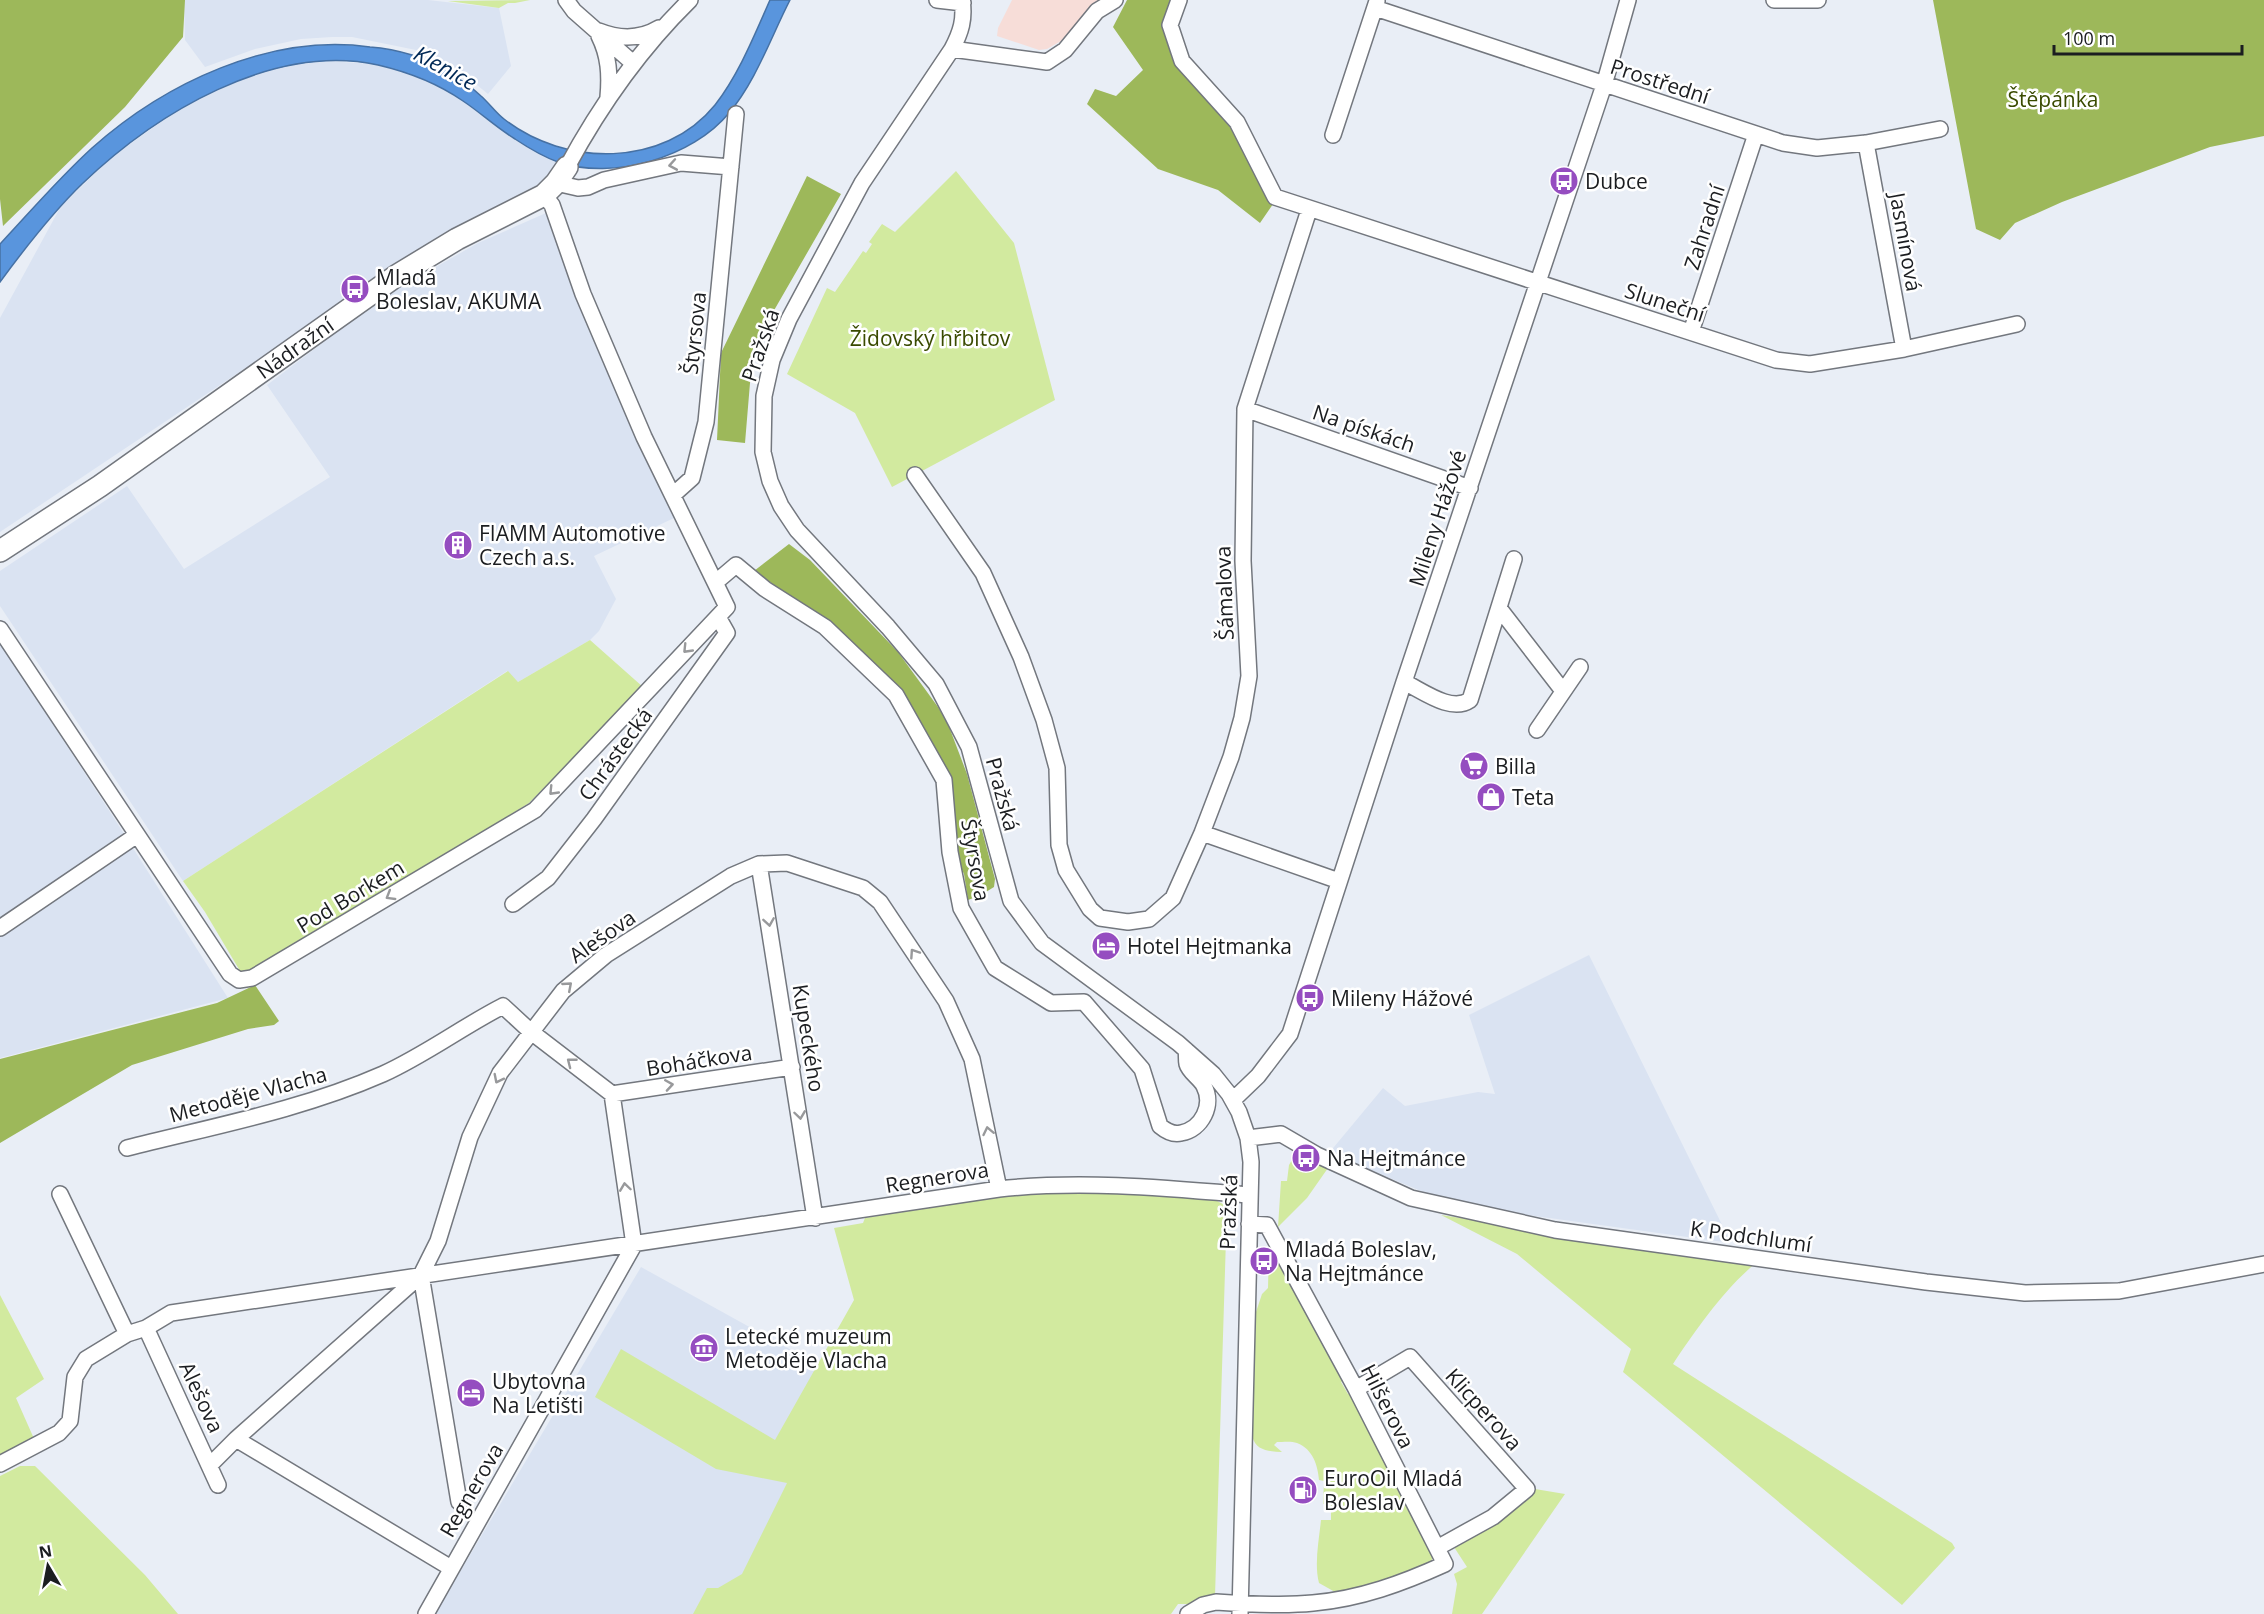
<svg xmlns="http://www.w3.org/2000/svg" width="2264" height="1614" font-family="'Open Sans',sans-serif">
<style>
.built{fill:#dae3f2}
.education{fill:#f7ddd8}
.green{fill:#d2ea9f}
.forest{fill:#9db85a}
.water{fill:#5995dd;stroke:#4671a4;stroke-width:1.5}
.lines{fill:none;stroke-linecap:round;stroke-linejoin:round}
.street-casing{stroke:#73777e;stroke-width:18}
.secondary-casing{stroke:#73777e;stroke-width:24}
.street{stroke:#fff;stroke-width:15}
.secondary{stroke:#fff;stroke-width:21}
.oneway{stroke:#98999b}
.labels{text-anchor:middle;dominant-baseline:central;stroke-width:5;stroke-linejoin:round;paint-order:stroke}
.street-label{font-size:21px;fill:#1b1d20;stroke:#fff}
.park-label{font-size:21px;fill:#394a00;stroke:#fff}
.poi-label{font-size:21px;fill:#1b1d20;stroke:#fff;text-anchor:start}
.water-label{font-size:22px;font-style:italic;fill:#002956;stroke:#fff}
</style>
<rect width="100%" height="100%" fill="#e9eef6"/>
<!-- built -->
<path class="built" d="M184 0H428L499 8 511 66 488 94 466 76 416 50 352 37H332L301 39 255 49 205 67 185 40Z
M326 61 375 64 422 79 441 87 465 102 515 140 557 163 540 190 449 232 0 532V318L61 206 113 156 175 112 218 90 247 78 285 66Z
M546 213 597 344 662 483 674 518 594 556 616 599 599 631 590 640 518 682 507 671 183 881 0 606V571L127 486 184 569 330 477 267 385 383 297 478 243Z
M0 643 112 815 228 998 0 1058Z
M1589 955 1731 1243 1455 1205 1329 1153 1383 1088 1405 1106 1478 1092 1495 1094 1469 1015Z
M641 1267 822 1367 1122 1614H435Z"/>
<!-- education -->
<path class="education" d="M1012 0H1099L1061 41 1047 49 1039 50 997 36 998 28Z"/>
<!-- green -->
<path class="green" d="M530 0 515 3H508L499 8 448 1Z
M956 171 1014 243 1055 400 892 487 855 413 787 374 827 288 835 292 863 251 866 253 872 244 869 242 882 224 895 232Z
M590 640 643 687 529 803 315 936 243 976 205 912 183 881 508 671 518 682Z
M1296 1153 1306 1161 1310 1157 1328 1168 1307 1198 1278 1227 1281 1181H1287L1289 1165Z
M1107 1192 1209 1197 1227 1206 1215 1596 1193 1604H1178L1171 1614H693L707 1588H718L742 1574 787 1483 716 1469 595 1397 621 1349 775 1440 854 1300 834 1228 863 1223 865 1218 1000 1197 1044 1193Z
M1441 1215 1756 1263C1725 1288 1695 1331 1673 1364L1952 1543 1955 1548 1902 1605 1623 1372 1631 1349 1517 1254Z
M1269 1245 1280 1258 1345 1380 1341 1382 1348 1394 1352 1393 1433 1554 1432 1560C1417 1577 1358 1588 1335 1592L1319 1583C1314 1564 1319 1540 1321 1520H1331V1505L1323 1504 1324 1481 1319 1480C1318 1466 1313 1449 1297 1443 1292 1441 1283 1442 1277 1442L1274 1445 1282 1452C1268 1451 1256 1451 1252 1436L1255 1315 1262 1294 1268 1288Z
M0 1295 44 1379 16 1398 35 1441 0 1459Z
M20 1466H35L145 1575 178 1614H0V1476Z
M1535 1489 1565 1494 1482 1614H1452L1457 1584 1454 1574 1467 1567 1452 1544 1497 1520Z"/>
<!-- forest -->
<path class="forest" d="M0 0H185L183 37 125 107 3 226 0 199Z
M1127 0H1171L1163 25 1172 58 1230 127 1273 204 1260 223 1218 190 1158 169 1087 104 1095 89 1116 96 1143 70 1113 27Z
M1933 0H2264V136L2210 147 2062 202 2015 223 2000 240 1976 229Z
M807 176 841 194 753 347 745 443 717 440 721 353Z
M789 544 810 560 898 652 938 707 948 724 967 774 995 879 994 887 981 895 968 900 964 874 956 857 949 778 900 692 834 627 754 571Z
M255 985 279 1021 274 1025 248 1029 132 1065 0 1143V1059L217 1003Z"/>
<!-- water -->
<path class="water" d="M770 0H790C771 37 756 81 729 113 693 157 613 181 558 162 544 157 527 147 515 139 497 128 481 113 463 101 437 83 408 72 378 65 272 42 155 114 82 184 52 213 25 248 0 282V244C30 212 59 178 92 148 165 83 270 33 370 47 383 48 399 51 412 55 433 61 465 81 481 96 489 103 496 113 504 119 565 167 664 168 715 105 739 74 754 36 770 0Z"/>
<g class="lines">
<!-- street casing -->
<g class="street-casing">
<path id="street" d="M566 0 574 11 633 63
M937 0 963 3
M962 0C965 19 961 32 952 49L862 183 789 319 772 360 764 396 763 452 770 481 781 506 797 530 888 627 936 684 969 747 1011 901 1042 943 1178 1043 1213 1074 1229 1094 1239 1112 1248 1138 1251 1162 1240 1614
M1179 0 1170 25 1182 61 1237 122 1275 197 1776 360 1810 364 1904 349 2017 324
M1774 0H1818
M1375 8 1783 143 1817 148 1866 143 1940 129
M599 31C619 39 639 40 659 28
M599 36C609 56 610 75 608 97
M952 49 1047 62 1065 50 1097 11 1115 0
M1333 135 1377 1
M1866 143 1904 349
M567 167C600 106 640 49 690 0
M556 183 578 188 588 187 604 180 681 163 731 167
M1691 332 1756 134
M1245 409 1470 488
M915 475 983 573 1021 657 1044 720 1057 768 1059 845 1066 870 1090 909 1100 918 1128 922 1149 919 1173 898 1202 833 1231 757 1242 718 1249 676 1243 561 1245 409 1309 210
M673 495 692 478 706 422 736 114
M716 582 736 565 765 589 825 627 896 695 944 780 950 852 961 908 995 968 1051 1003 1084 1002 1142 1069 1160 1126C1166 1131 1173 1135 1181 1133 1202 1129 1214 1105 1204 1086 1200 1078 1189 1072 1187 1064 1186 1060 1187 1054 1186 1050
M1499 608 1563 691
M0 629 230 974 239 980 252 978 535 810 727 607 644 437 583 294 552 205 544 195
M1404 682C1423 691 1451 713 1470 700L1514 559
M1537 730 1580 667
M1202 833 1339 881
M759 864 815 1218
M513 904 548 878 594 819 727 633 718 617
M0 928 137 835
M612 1094 792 1067
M1233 1100 1258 1076 1290 1034 1404 682 1604 85 1628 0
M1248 1138 1281 1134 1317 1155 1411 1198 1555 1230 1926 1282 2025 1293 2119 1291 2264 1264
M127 1148C214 1126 301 1110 383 1074 425 1055 462 1027 503 1006L530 1031 612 1094 634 1245 426 1614
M60 1194 127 1334
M146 1328 218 1485
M1356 1389 1410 1357 1527 1489 1493 1517 1437 1548
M236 1439 451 1568
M0 1464 59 1433 70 1421 75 1377 86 1359 127 1334 146 1328 171 1313 999 1189C1082 1180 1166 1188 1249 1195
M210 1465 236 1439 421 1275
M459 1502 421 1275 438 1241 470 1137 500 1073 563 991 606 955 731 876 759 864 787 863 863 888 880 902 946 1001 972 1059 999 1189
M1188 1614 1203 1605 1216 1602C1246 1604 1284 1606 1313 1603 1360 1599 1403 1583 1445 1564L1356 1389 1267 1225 1249 1224"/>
</g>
<!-- secondary casing -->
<g class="secondary-casing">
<g id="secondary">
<path id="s1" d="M0 551 100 486 396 276 457 239 544 195 556 183 567 167"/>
</g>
</g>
<!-- street -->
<use href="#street" class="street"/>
<!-- secondary -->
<use href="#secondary" class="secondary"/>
</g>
<!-- one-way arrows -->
<defs><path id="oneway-chevron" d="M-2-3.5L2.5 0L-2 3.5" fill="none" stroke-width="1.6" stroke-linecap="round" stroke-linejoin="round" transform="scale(1.5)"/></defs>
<g class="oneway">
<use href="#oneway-chevron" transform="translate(673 165) rotate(170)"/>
<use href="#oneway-chevron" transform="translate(687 649) rotate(134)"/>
<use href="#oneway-chevron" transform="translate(553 791) rotate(134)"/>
<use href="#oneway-chevron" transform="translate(390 896) rotate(149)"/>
<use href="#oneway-chevron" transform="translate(769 922) rotate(81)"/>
<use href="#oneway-chevron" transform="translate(914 953) rotate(-124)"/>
<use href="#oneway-chevron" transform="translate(568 986) rotate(-41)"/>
<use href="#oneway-chevron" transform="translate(571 1062) rotate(-142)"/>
<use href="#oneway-chevron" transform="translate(498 1079) rotate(117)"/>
<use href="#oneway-chevron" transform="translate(669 1085) rotate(-9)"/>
<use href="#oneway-chevron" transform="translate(800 1115) rotate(82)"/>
<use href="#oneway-chevron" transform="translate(988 1131) rotate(-102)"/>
<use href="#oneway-chevron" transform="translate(625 1187) rotate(-98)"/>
</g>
<!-- icons -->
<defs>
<g id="bus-disc" transform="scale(1.5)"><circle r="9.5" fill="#954dc0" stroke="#fff"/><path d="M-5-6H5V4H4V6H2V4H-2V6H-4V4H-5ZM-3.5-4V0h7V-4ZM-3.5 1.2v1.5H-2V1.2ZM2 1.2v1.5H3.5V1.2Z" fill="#fff"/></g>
<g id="building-disc" transform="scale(1.5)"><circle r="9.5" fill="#954dc0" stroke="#fff"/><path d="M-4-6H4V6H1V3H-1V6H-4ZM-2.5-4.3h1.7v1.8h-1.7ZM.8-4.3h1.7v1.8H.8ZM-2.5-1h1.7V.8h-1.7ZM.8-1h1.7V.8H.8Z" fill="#fff"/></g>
<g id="supermarket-disc" transform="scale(1.5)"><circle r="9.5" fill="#954dc0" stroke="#fff"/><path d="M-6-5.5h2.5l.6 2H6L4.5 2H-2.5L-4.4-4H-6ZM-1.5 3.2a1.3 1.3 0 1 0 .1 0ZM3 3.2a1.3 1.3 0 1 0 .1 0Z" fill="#fff"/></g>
<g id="shop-disc" transform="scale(1.5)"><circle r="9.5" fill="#954dc0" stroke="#fff"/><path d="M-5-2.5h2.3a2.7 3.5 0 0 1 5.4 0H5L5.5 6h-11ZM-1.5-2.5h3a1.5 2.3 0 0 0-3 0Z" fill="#fff"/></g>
<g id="hotel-disc" transform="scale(1.5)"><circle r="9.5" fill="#954dc0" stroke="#fff"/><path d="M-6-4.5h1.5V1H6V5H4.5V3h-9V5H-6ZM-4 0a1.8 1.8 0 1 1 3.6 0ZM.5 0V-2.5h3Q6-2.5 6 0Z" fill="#fff"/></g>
<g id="museum-disc" transform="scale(1.5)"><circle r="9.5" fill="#954dc0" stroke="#fff"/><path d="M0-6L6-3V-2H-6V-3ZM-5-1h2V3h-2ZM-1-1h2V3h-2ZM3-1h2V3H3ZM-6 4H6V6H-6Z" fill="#fff"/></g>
<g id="fuel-disc" transform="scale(1.5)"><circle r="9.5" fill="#954dc0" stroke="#fff"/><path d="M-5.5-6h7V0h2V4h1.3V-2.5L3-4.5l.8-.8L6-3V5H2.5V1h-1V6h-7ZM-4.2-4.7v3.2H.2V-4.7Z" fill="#fff"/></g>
</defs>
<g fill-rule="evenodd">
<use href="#bus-disc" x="1564" y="181"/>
<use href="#bus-disc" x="355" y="289"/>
<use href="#building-disc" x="458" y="545"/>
<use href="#supermarket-disc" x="1474" y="766"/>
<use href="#shop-disc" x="1491" y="797"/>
<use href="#hotel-disc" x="1106" y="946"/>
<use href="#bus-disc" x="1310" y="998"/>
<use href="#bus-disc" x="1306" y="1158"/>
<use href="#bus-disc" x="1264" y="1261"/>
<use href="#museum-disc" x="704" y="1348"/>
<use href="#hotel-disc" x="471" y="1393"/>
<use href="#fuel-disc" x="1303" y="1490"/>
</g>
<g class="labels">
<!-- street labels -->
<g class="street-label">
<text transform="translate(1660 81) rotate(18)">Prostřední</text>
<text transform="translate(1704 227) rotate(-72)">Zahradní</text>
<text transform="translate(1906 242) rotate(80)">Jasmínová</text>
<text transform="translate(1665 302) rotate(18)">Sluneční</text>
<text transform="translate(694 333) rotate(-84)">Štyrsova</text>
<text transform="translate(760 345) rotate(-71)">Pražská</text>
<text stroke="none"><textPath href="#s1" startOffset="358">Nádražní</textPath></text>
<text transform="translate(1364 428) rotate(19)">Na pískách</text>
<text transform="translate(1437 518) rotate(-72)">Mileny Hážové</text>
<text transform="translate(1224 593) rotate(-92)">Šámalova</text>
<text transform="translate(615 754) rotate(-54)">Chrástecká</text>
<text transform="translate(1003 794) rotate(75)">Pražská</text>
<text transform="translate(976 860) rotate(80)">Štyrsova</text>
<text transform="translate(350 896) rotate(-31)">Pod Borkem</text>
<text transform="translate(602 936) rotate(-35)">Alešova</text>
<text transform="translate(809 1038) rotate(81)">Kupeckého</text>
<text transform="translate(699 1060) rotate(-9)">Boháčkova</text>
<text transform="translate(248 1094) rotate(-15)">Metoděje Vlacha</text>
<text transform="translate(937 1177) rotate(-9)">Regnerova</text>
<text transform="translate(1228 1212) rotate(-88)">Pražská</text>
<text transform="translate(1751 1236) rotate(8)">K Podchlumí</text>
<text transform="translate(202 1397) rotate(65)">Alešova</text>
<text transform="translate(1388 1406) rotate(63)">Hilšerova</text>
<text transform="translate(1484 1409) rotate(48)">Klicperova</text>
<text transform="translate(471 1490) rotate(-60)">Regnerova</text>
</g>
<!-- park labels -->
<g class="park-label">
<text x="2053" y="99">Štěpánka</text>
<text x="930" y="338">Židovský hřbitov</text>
</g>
<!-- poi labels -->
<g class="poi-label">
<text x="1585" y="181">Dubce</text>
<text x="376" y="277">Mladá<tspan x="376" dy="24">Boleslav, AKUMA</tspan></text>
<text x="479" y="533">FIAMM Automotive<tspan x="479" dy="24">Czech a.s.</tspan></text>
<text x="1495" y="766">Billa</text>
<text x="1512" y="797">Teta</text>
<text x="1127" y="946">Hotel Hejtmanka</text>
<text x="1331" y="998">Mileny Hážové</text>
<text x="1327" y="1158">Na Hejtmánce</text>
<text x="1285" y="1249">Mladá Boleslav,<tspan x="1285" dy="24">Na Hejtmánce</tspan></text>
<text x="725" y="1336">Letecké muzeum<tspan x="725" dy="24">Metoděje Vlacha</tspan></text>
<text x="492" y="1381">Ubytovna<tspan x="492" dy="24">Na Letišti</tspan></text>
<text x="1324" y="1478">EuroOil Mladá<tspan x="1324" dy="24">Boleslav</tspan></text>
</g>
<!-- water labels -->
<g class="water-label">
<text transform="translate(446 67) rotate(29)">Klenice</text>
</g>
</g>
<!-- north arrow -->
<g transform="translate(48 1566) rotate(350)" stroke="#ffffff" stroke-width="4.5" paint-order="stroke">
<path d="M0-4.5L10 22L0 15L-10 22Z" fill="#1b1d20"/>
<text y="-9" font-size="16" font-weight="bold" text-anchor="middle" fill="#1b1d20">N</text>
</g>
<!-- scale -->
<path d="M2054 45v9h188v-9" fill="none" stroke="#1b1d20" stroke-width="3"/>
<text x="2063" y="45" font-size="18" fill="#1b1d20" stroke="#ffffff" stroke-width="4.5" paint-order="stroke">100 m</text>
</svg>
